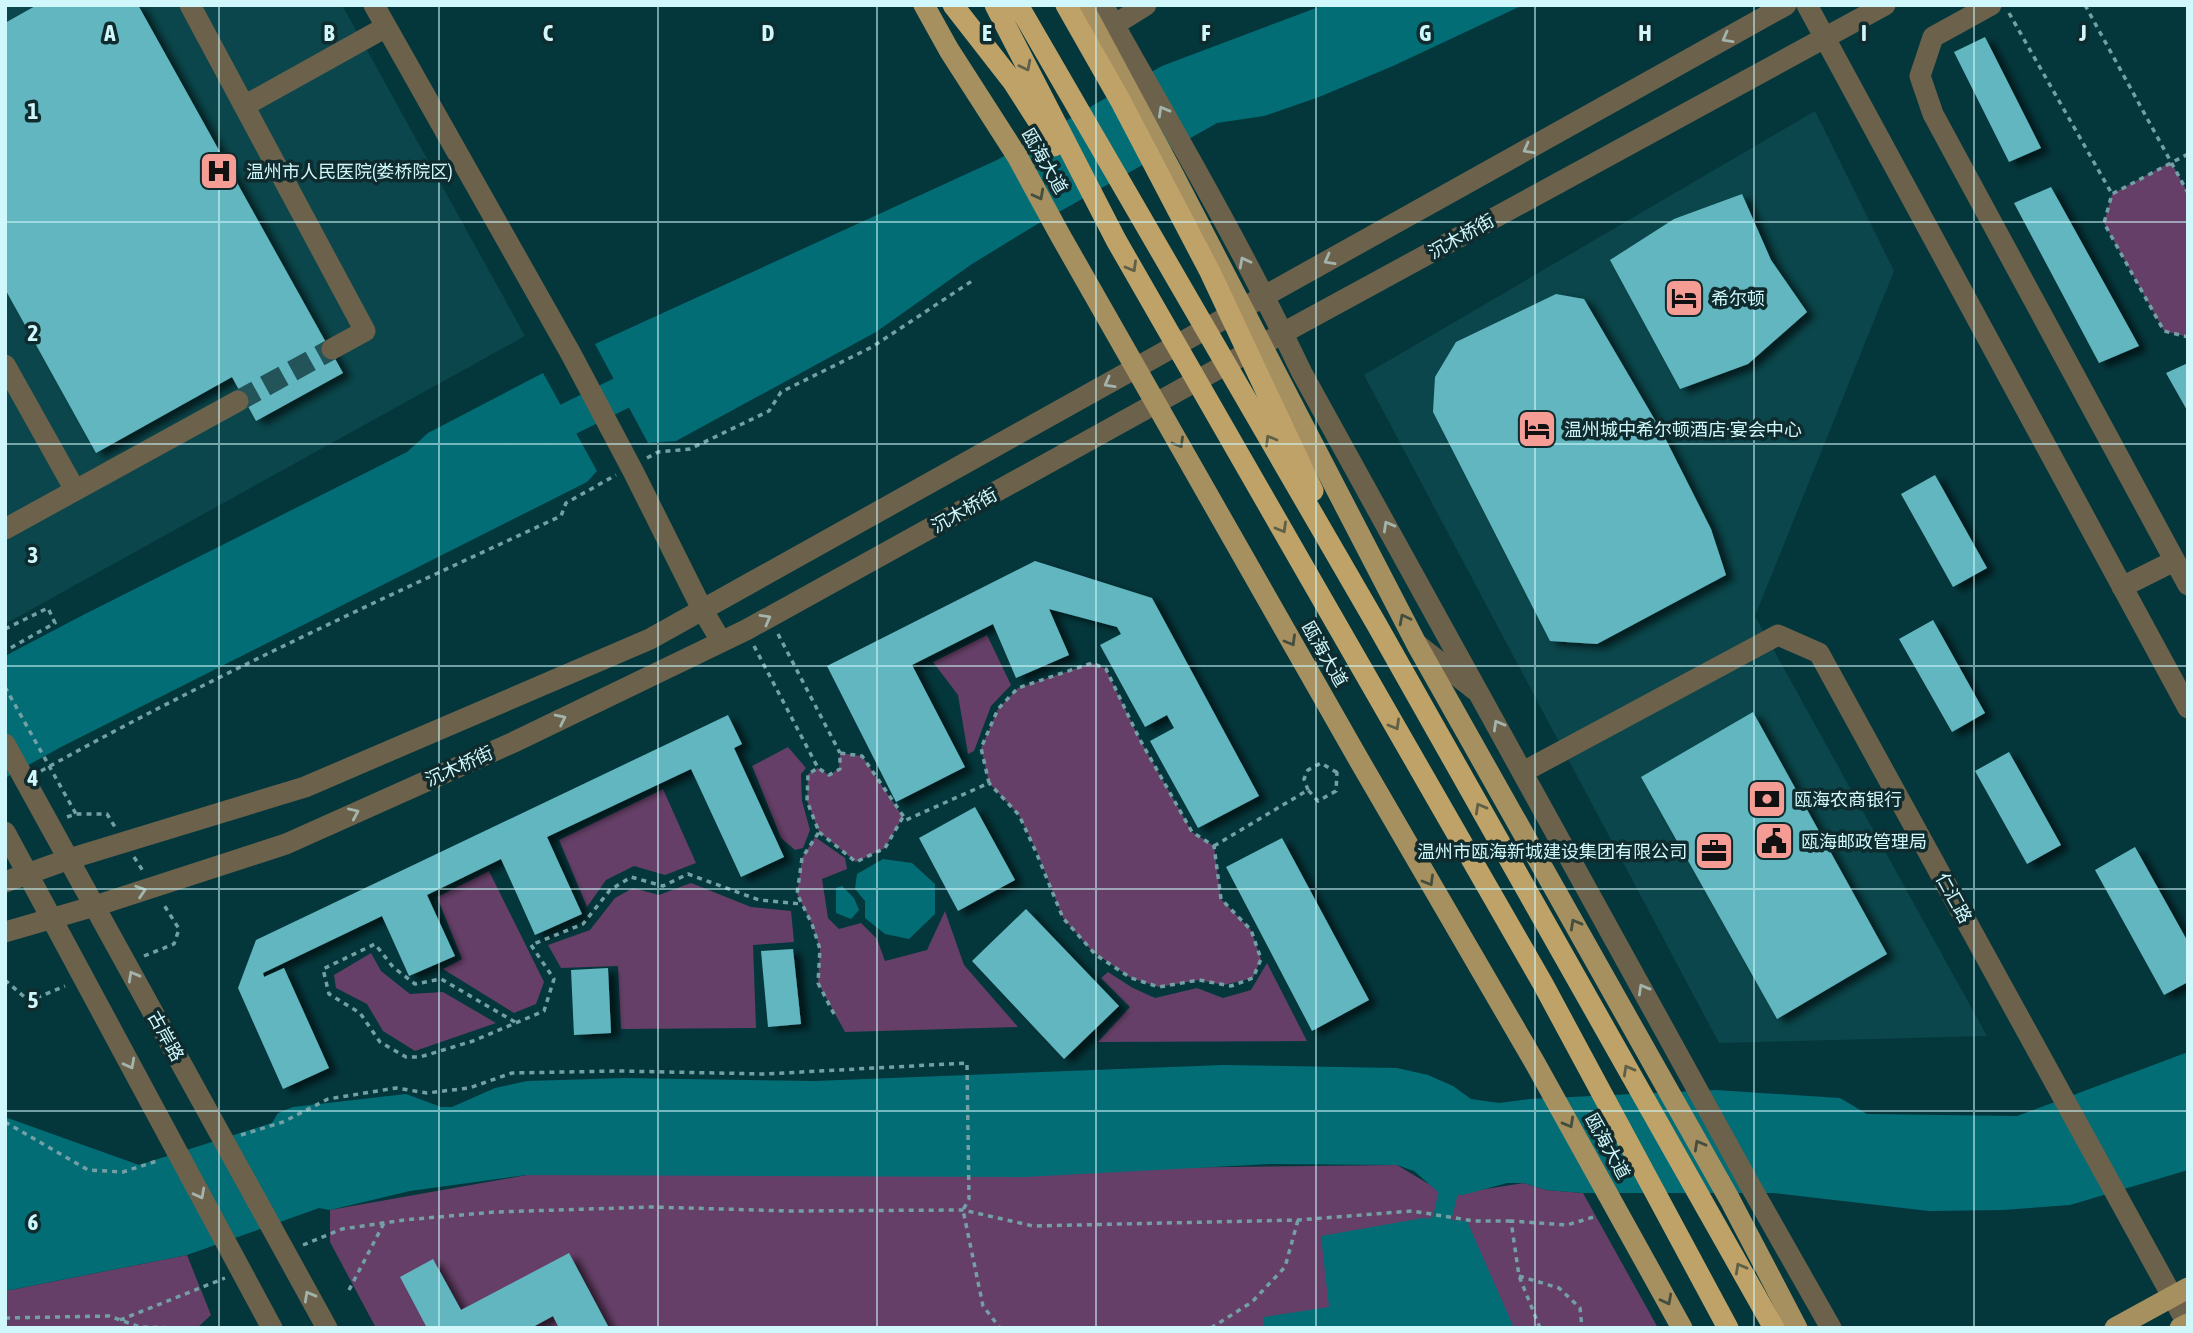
<svg xmlns="http://www.w3.org/2000/svg" width="2193" height="1333" font-family="'Asap Condensed','Noto Sans SC',sans-serif">
<style>
.built{fill:#0a464b}
.green{fill:#653f67}
.water{fill:#036d76}
.lines{fill:none;stroke-linecap:round;stroke-linejoin:round}
.canal{stroke:#036d76;stroke-width:19}
.river{stroke:#036d76;stroke-width:33}
.building{fill:#62b6bf;filter:url(#shadow)}
.minor-tunnel{stroke:#225459;stroke-width:21;stroke-dasharray:21 10;stroke-linecap:butt}
.path{stroke:#73a0a5;stroke-width:3.5;stroke-dasharray:5 5;stroke-linecap:butt}
.minor{stroke:#6c614a;stroke-width:21}
.major{stroke:#a7905f;stroke-width:21}
.highway{stroke:#bfa268;stroke-width:21}
.oneway{stroke:#a2b4ac}
.oneway2{stroke:#5e6148}
.oneway3{stroke:#444e3f}
.grid{fill:none;stroke:#cff7fc;stroke-width:2;stroke-opacity:0.55}
.labels{text-anchor:middle;dominant-baseline:central;stroke-width:7;stroke-linejoin:round;paint-order:stroke}
.street-label{font-size:18px;fill:#cff7fc;stroke:#0f2b2e}
.poi-label{font-size:18px;fill:#cff7fc;stroke:#0f2b2e;text-anchor:start}
.grid-label{font-size:23px;text-anchor:middle;font-weight:bold;fill:#cff7fc;stroke:#0f2b2e;stroke-width:7;stroke-linejoin:round;paint-order:stroke}
</style>
<defs>
<filter id="shadow"><feDropShadow dx="8" dy="4.5" stdDeviation="3.5" flood-color="#0009"/></filter>
</defs>
<rect width="100%" height="100%" fill="#04373c"/>
<!-- built -->
<path class="built" d="M5 5H342L525 336 5 624Z
M1815 111 1894 271 1755 616 1987 1036 1719 1043 1364 375Z"/>
<!-- green -->
<path class="green" d="M2171 162 2188 193V337L2164 331 2104 223 2112 194Z
M987 635 1011 685 991 706 974 751 968 754 958 695 933 662Z
M1092 663 1106 669 1139 738 1192 832 1214 846 1221 899 1251 930 1261 959 1253 978 1224 985 1199 980 1159 987 1131 978 1092 951 1063 918 1037 852 1019 815 989 783 981 748 998 709 1018 688Z
M788 747 806 768 801 774 802 801 810 830 803 848 795 850 781 838 752 766Z
M840 753 862 756 903 817 885 848 856 862 819 832 807 801 808 774 818 768 829 775 839 769Z
M663 789 696 863 665 875 634 866 606 880 587 907 559 840Z
M815 837 845 858 847 869 822 879 828 918 839 929 861 923 877 939 885 961 927 950 945 911 964 965 1018 1027 845 1032 818 983 820 949 812 924 797 894 802 858Z
M489 871 544 982 536 1004 514 1013 443 969 462 959 437 897Z
M691 883 751 907 791 911 794 942 753 945 756 1028 621 1029 618 966 561 968 548 945 590 930 615 898 633 888 659 895Z
M371 953 381 971 410 994 443 992 496 1023 415 1051 383 1031 367 1004 336 988 334 975Z
M1267 963 1307 1041 1098 1042 1130 1007 1101 978 1108 972 1133 988 1155 998 1197 988 1223 998 1251 990Z
M1397 1165 1447 1195 1524 1183 1546 1190 1583 1193 1658 1328H376L330 1242V1210L527 1175Z
M187 1255 211 1315 197 1328H5V1291Z"/>
<!-- water -->
<path class="water" d="M1324 5H1523L1393 66 1319 97 1264 116 1217 123 1034 226 972 264 876 332 676 441 648 443 595 344 997 160 1162 66Z
M543 373 597 471 587 482 61 747 5 778V656L85 614 407 452 428 433Z
M883 859 912 863 935 884V914L909 939 885 934 865 918V901L855 889 857 874Z
M842 886 854 898 859 910 851 919 836 913V888Z
M2188 1052V1170L2070 1205 2002 1210 1929 1211 1774 1193H1583L1546 1190 1524 1183H1507L1463 1195H1447L1438 1192 1414 1171 1397 1165 1270 1164 1025 1177 527 1175 410 1191 330 1210 319 1208 187 1255 5 1291V1117L139 1165 272 1123 278 1113 293 1107 406 1094 441 1107H452L495 1088 527 1081 625 1078 815 1081 1223 1065 1397 1068 1428 1075 1453 1086 1471 1099 1499 1103 1530 1099 1716 1090 1840 1098 1867 1114 2017 1116Z
M1423 1218 1467 1221 1514 1328H1263L1264 1317 1329 1307 1321 1236Z"/>
<g class="lines">
<!-- canal -->
<path class="canal" d="M1429 1238 1442 1219 1454 1169"/>
<!-- river -->
<path class="river" d="M528 439 662 373"/>
</g>
<!-- building -->
<path class="building" d="M37 5H138L343 373 256 421 232 377 96 453 5 289V23Z
M1985 37 2041 148 2009 162 1954 52Z
M2051 187 2139 346 2099 363 2014 203Z
M1742 194 1771 260 1807 312 1748 364 1680 389 1610 260 1674 219Z
M1556 294 1584 299 1662 432 1711 529 1726 575 1597 644 1550 641 1433 412 1435 377 1456 342Z
M2188 363V412L2166 373Z
M1935 475 1987 568 1953 587 1901 494Z
M1035 561 1152 598 1259 796 1198 828 1150 741 1174 728 1167 715 1145 727 1100 645 1121 634 1117 627 1049 609 1069 655 1016 678 993 624 912 665 965 767 896 802 827 666Z
M1933 620 1985 713 1952 732 1899 639Z
M1753 712 1887 954 1777 1019 1641 777Z
M728 715 742 744 734 748 784 857 741 877 691 769 547 837 582 914 535 935 501 859 427 895 455 956 409 976 382 916 263 973 264 977 284 968 329 1068 283 1089 238 988 256 940Z
M2009 752 2061 845 2027 864 1975 771Z
M975 807 1015 880 958 911 919 838Z
M1282 838 1369 1000 1312 1031 1226 867Z
M2135 847 2188 942V982L2164 995 2095 870Z
M1026 909 1119 1006 1064 1059 972 961Z
M793 949 801 1024 768 1027 761 951Z
M608 968 611 1033 574 1035 571 970Z
M569 1253 609 1328H559L553 1316 531 1328H427L400 1277 433 1259 461 1310Z"/>
<g class="lines">
<!-- minor-tunnel -->
<path class="minor-tunnel" d="M238 401 332 349"/>
<!-- path -->
<path class="path" d="M2085 5 2188 193
M2009 13 2112 194
M2188 154 2112 194 2104 223 2164 331 2188 337
M647 458 658 452 690 449 769 411 781 392 872 347 975 279
M5 629 48 608 55 623 5 651
M778 634 840 753
M754 646 818 768
M5 687 76 814
M41 771C210 677 386 597 561 516L566 503 616 475
M1308 790 1304 779 1308 770 1321 763 1336 772
M67 817 76 814H107L115 827
M819 832 856 862 885 848 903 817
M1214 846 1308 790 1318 801 1336 791 1337 772 1342 769
M134 857 143 871
M144 956 174 944 179 929 164 905
M5 980 29 1001 65 986
M834 1014 818 983 820 949 812 924 797 894 802 858 819 832 807 801 808 774 818 768 829 775 840 769V753L862 756 906 820 989 783 981 748 998 709 1018 688 1092 663 1106 669 1139 738 1192 832 1214 846 1221 899 1251 930 1261 959 1253 978 1231 986 1199 980 1159 987 1131 978 1096 955 1063 918 1036 852 1019 815 989 783
M515 1022 441 979 415 984 393 967 375 944 323 969 329 994 360 1013 380 1042 406 1057H420L473 1041 544 1011 554 979 531 945 583 924 610 890 631 877 663 886 688 874 759 900 802 904
M5 1122 88 1170 123 1172 160 1160
M241 1135 283 1122 328 1099 396 1088 427 1093 469 1088 512 1073 619 1071 765 1074 967 1063 969 1199 963 1210 983 1306 1000 1328
M303 1245 342 1229 404 1220 495 1212 652 1207 790 1211 963 1210 1033 1226 1298 1220 1412 1211 1474 1221H1511
M1519 1276 1559 1288 1580 1308 1582 1328
M349 1290 384 1223
M5 1318 109 1316 140 1327 180 1328
M120 1320 225 1278
M1211 1328 1252 1302 1285 1267 1298 1220
M1540 1328 1519 1276 1511 1221 1567 1225 1597 1216"/>
<!-- minor -->
<path class="minor" d="M190 5 365 331 332 349
M374 5 571 354 634 473 702 609 721 641
M1103 5C1171 126 1242 247 1302 373L1751 1187 1831 1328
M1807 5 2188 708
M1991 5 1933 37 1920 76 1933 114 2188 585
M1114 25 1146 5
M244 106 386 27
M5 365 75 490
M5 529 238 401
M2122 587 2174 561
M1418 645 1475 690
M5 744 327 1328
M1523 772 1778 635 1819 653 2188 1325
M5 832 272 1328
M5 882 69 859 305 787 650 639 1786 5
M5 932 95 906 286 844 514 742 746 630 1283 333 1885 5"/>
<!-- major -->
<path class="major" d="M924 5 949 50 1017 156 1060 235 1359 760 1535 1063 1682 1328
M1082 5 1173 174 1417 645 1730 1200 1797 1328
M2115 1328 2188 1288
M2180 1328 2188 1324"/>
<!-- highway -->
<path class="highway" d="M953 5 1013 82 1054 146
M995 5 1116 240 1543 984 1728 1328
M1018 5 1377 625 1774 1328
M1066 5 1120 100 1210 272 1313 491"/>
</g>
<!-- one-way arrows -->
<defs><path id="oneway-chevron" d="M-2-3.5L2.5 0L-2 3.5" fill="none" stroke-width="1.6" stroke-linecap="round" stroke-linejoin="round" transform="scale(1.75)"/></defs>
<g class="oneway">
<use href="#oneway-chevron" transform="translate(1727 38) rotate(151)"/>
<use href="#oneway-chevron" transform="translate(1163 111) rotate(-119)"/>
<use href="#oneway-chevron" transform="translate(1528 149) rotate(151)"/>
<use href="#oneway-chevron" transform="translate(1329 260) rotate(151)"/>
<use href="#oneway-chevron" transform="translate(1244 262) rotate(-118)"/>
<use href="#oneway-chevron" transform="translate(1109 383) rotate(151)"/>
<use href="#oneway-chevron" transform="translate(1388 526) rotate(-119)"/>
<use href="#oneway-chevron" transform="translate(766 619) rotate(-29)"/>
<use href="#oneway-chevron" transform="translate(561 719) rotate(-26)"/>
<use href="#oneway-chevron" transform="translate(1498 725) rotate(-119)"/>
<use href="#oneway-chevron" transform="translate(354 813) rotate(-24)"/>
<use href="#oneway-chevron" transform="translate(141 891) rotate(-18)"/>
<use href="#oneway-chevron" transform="translate(133 976) rotate(-119)"/>
<use href="#oneway-chevron" transform="translate(1643 989) rotate(-119)"/>
<use href="#oneway-chevron" transform="translate(130 1064) rotate(62)"/>
<use href="#oneway-chevron" transform="translate(200 1194) rotate(62)"/>
<use href="#oneway-chevron" transform="translate(309 1296) rotate(-119)"/>
</g>
<g class="oneway2">
<use href="#oneway-chevron" transform="translate(1026 66) rotate(63)"/>
<use href="#oneway-chevron" transform="translate(1132 267) rotate(60)"/>
<use href="#oneway-chevron" transform="translate(1270 440) rotate(-120)"/>
<use href="#oneway-chevron" transform="translate(1282 528) rotate(60)"/>
<use href="#oneway-chevron" transform="translate(1395 725) rotate(60)"/>
<use href="#oneway-chevron" transform="translate(1480 808) rotate(-119)"/>
<use href="#oneway-chevron" transform="translate(1628 1070) rotate(-119)"/>
<use href="#oneway-chevron" transform="translate(1740 1268) rotate(-119)"/>
</g>
<g class="oneway3">
<use href="#oneway-chevron" transform="translate(1039 195) rotate(62)"/>
<use href="#oneway-chevron" transform="translate(1179 443) rotate(60)"/>
<use href="#oneway-chevron" transform="translate(1404 619) rotate(-117)"/>
<use href="#oneway-chevron" transform="translate(1291 641) rotate(60)"/>
<use href="#oneway-chevron" transform="translate(1429 881) rotate(60)"/>
<use href="#oneway-chevron" transform="translate(1575 924) rotate(-119)"/>
<use href="#oneway-chevron" transform="translate(1569 1123) rotate(61)"/>
<use href="#oneway-chevron" transform="translate(1699 1145) rotate(-119)"/>
<use href="#oneway-chevron" transform="translate(1667 1300) rotate(62)"/>
</g>
<!-- grid -->
<path class="grid" d="M219 5V1328M439 5V1328M658 5V1328M877 5V1328M1096 5V1328M1316 5V1328M1535 5V1328M1754 5V1328M1974 5V1328M5 222H2188M5 444H2188M5 666H2188M5 889H2188M5 1111H2188"/>
<!-- icons -->
<defs>
<g id="hospital-square" transform="scale(2.0125)"><rect x="-9" y="-9" width="18" height="18" rx="4" fill="#f59c95" stroke="#0f2b2e"/><path d="M-5-5h3v3.5h4V-5h3V5h-3V1.5h-4V5h-3Z" fill="#111"/></g>
<g id="hotel-square" transform="scale(2.0125)"><rect x="-9" y="-9" width="18" height="18" rx="4" fill="#f59c95" stroke="#0f2b2e"/><path d="M-6-4.5h1.5V1H6V5H4.5V3h-9V5H-6ZM-4 0a1.8 1.8 0 1 1 3.6 0ZM.5 0V-2.5h3Q6-2.5 6 0Z" fill="#111"/></g>
<g id="bank-square" transform="scale(2.0125)"><rect x="-9" y="-9" width="18" height="18" rx="4" fill="#f59c95" stroke="#0f2b2e"/><path d="M-6-4H6V4H-6ZM0-2.3a2.3 2.3 0 1 0 0 4.6a2.3 2.3 0 1 0 0-4.6Z" fill="#111"/></g>
<g id="civic-square" transform="scale(2.0125)"><rect x="-9" y="-9" width="18" height="18" rx="4" fill="#f59c95" stroke="#0f2b2e"/><path d="M-.6-6.5H3V-4.5H.6V-3L4-1V1h2V6H-6V1h2V-1L-.6-3ZM-1.2 2.5V6h2.4V2.5Z" fill="#111"/></g>
<g id="office-square" transform="scale(2.0125)"><rect x="-9" y="-9" width="18" height="18" rx="4" fill="#f59c95" stroke="#0f2b2e"/><path d="M-6-3h4V-5.5h4V-3h4V5H-6ZM-1-4.5V-3h2v-1.5ZM-6 0V1H6V0Z" fill="#111"/></g>
</defs>
<g fill-rule="evenodd">
<use href="#hospital-square" x="219" y="171"/>
<use href="#hotel-square" x="1684" y="298"/>
<use href="#hotel-square" x="1537" y="429"/>
<use href="#bank-square" x="1767" y="799"/>
<use href="#civic-square" x="1774" y="841"/>
<use href="#office-square" x="1714" y="851"/>
</g>
<g class="labels">
<!-- street labels -->
<g class="street-label">
<text transform="translate(1045 161) rotate(60)">瓯海大道</text>
<text transform="translate(1461 236) rotate(-29)">沉木桥街</text>
<text transform="translate(964 510) rotate(-29)">沉木桥街</text>
<text transform="translate(1325 654) rotate(60)">瓯海大道</text>
<text transform="translate(459 766) rotate(-24)">沉木桥街</text>
<text transform="translate(1954 898) rotate(61)">仁汇路</text>
<text transform="translate(166 1036) rotate(61)">古岸路</text>
<text transform="translate(1608 1146) rotate(61)">瓯海大道</text>
</g>
<!-- poi labels -->
<g class="poi-label">
<text x="246" y="171">温州市人民医院(娄桥院区)</text>
<text x="1711" y="298">希尔顿</text>
<text x="1564" y="429">温州城中希尔顿酒店·宴会中心</text>
<text x="1794" y="799">瓯海农商银行</text>
<text x="1801" y="841">瓯海邮政管理局</text>
<text x="1687" y="851" text-anchor="end">温州市瓯海新城建设集团有限公司</text>
</g>
</g>
<g class="grid-label">
<text x="110" y="41">A</text>
<text x="329" y="41">B</text>
<text x="548" y="41">C</text>
<text x="768" y="41">D</text>
<text x="987" y="41">E</text>
<text x="1206" y="41">F</text>
<text x="1425" y="41">G</text>
<text x="1645" y="41">H</text>
<text x="1864" y="41">I</text>
<text x="2083" y="41">J</text>
<text x="33" y="119">1</text>
<text x="33" y="341">2</text>
<text x="33" y="563">3</text>
<text x="33" y="786">4</text>
<text x="33" y="1008">5</text>
<text x="33" y="1230">6</text>
</g>
<!-- border -->
<rect width="2193" height="1333" fill="none" stroke="#cff7fc" stroke-width="14"/>
</svg>
